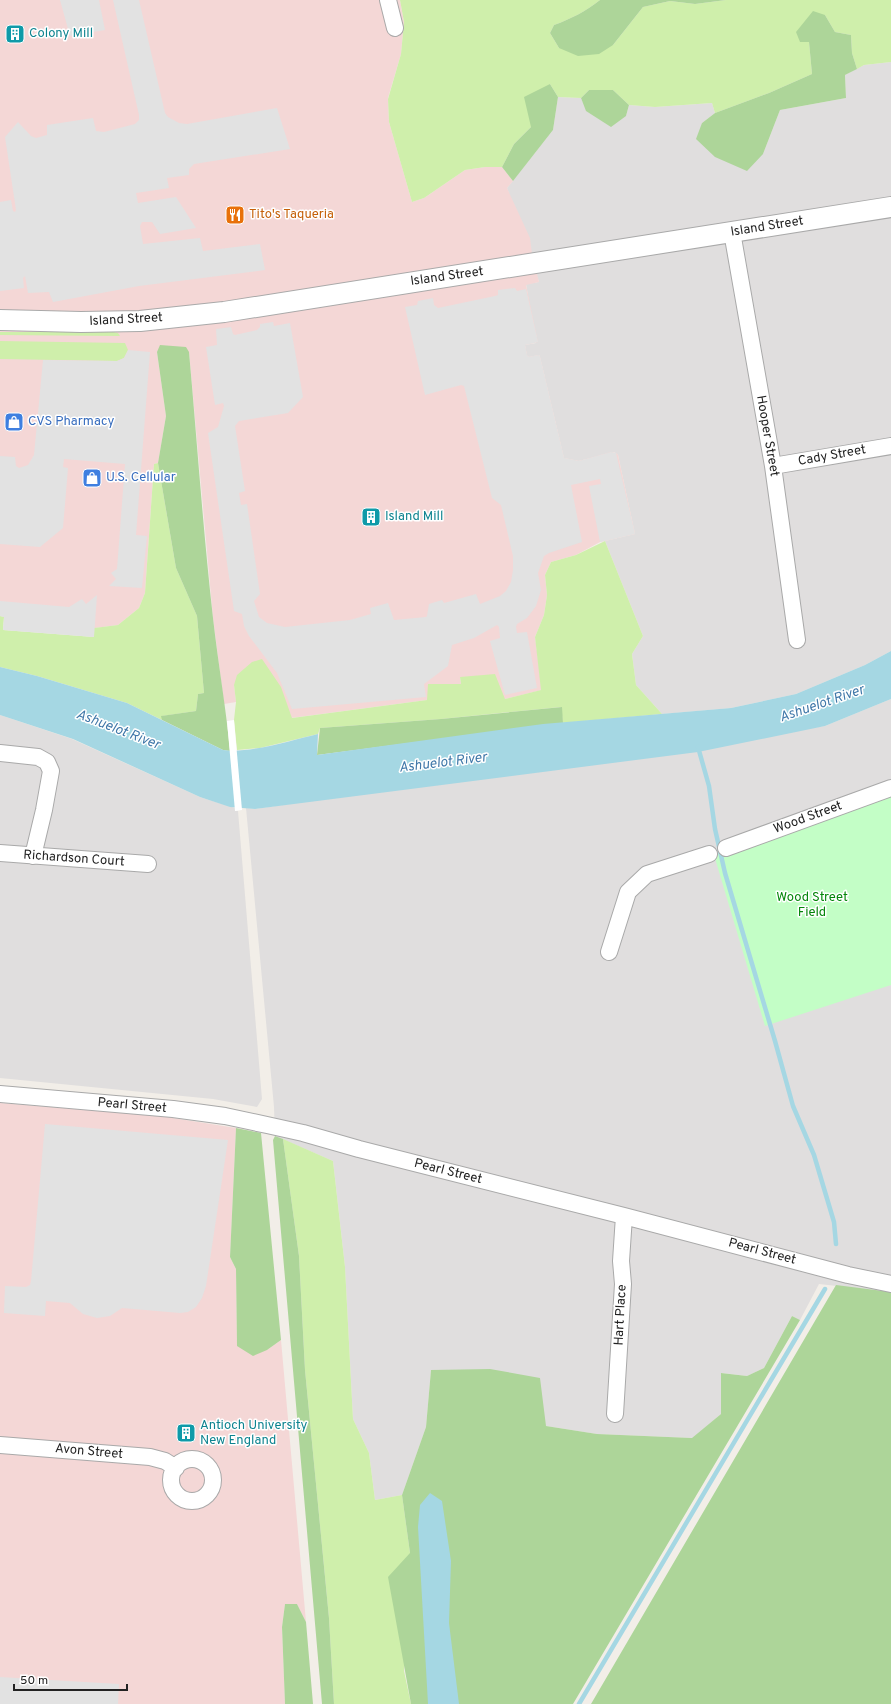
<svg xmlns="http://www.w3.org/2000/svg" width="891" height="1704" font-family="Overpass,sans-serif">
<style>
.residential{fill:#e0dede}
.commercial{fill:#f4d7d6}
.grass{fill:#cfefab}
.forest{fill:#add599}
.park{fill:#c3fec6}
.parking{fill:#e2e2e2}
.water{fill:#a5d7e3}
.pier{fill:#fff}
.lines{fill:none;stroke-linecap:round;stroke-linejoin:round}
.stream{stroke:#a5d7e3;stroke-width:4.5}
.minor-casing{stroke:#a9a9a9;stroke-width:18}
.tertiary-casing{stroke:#a9a9a9;stroke-width:22}
.minor{stroke:#fff;stroke-width:16}
.tertiary{stroke:#fff;stroke-width:20}
.labels{text-anchor:middle;dominant-baseline:central;stroke-width:3;stroke-linejoin:round;paint-order:stroke}
.culture-label{font-size:13px;fill:#0d838f;stroke:#fff;text-anchor:start}
.food-label{font-size:13px;fill:#c56008;stroke:#fff;text-anchor:start}
.street-label{font-size:13px;fill:#222;stroke:#fff}
.shop-label{font-size:13px;fill:#366cbe;stroke:#fff;text-anchor:start}
.park-label{font-size:13px;fill:#04860a;stroke:#fff}
.water-label{font-size:14px;font-style:italic;fill:#4078a9;stroke:#fff}
</style>
<rect width="100%" height="100%" fill="#f2eee8"/>
<!-- residential -->
<path class="residential" d="M891 62V651L865 665 796 694 731 708 662 714 636 685 632 654 643 636 605 541 635 534 618 455 614 452 579 461 564 458 540 357 539 355 529 357 527 356 525 345 536 343 526 284 539 282 507 188 553 130 558 97 581 98 587 111 626 116 629 105 655 107 712 103 715 113 702 123 763 154 780 110 846 98 845 75 864 65Z
M891 699V1292L819 1284 800 1320 792 1316 764 1368 747 1376 722 1373 721 1414 693 1438 597 1434 546 1426 431 1370 426 1427 402 1495 375 1500 369 1453 353 1419 345 1267 333 1161 275 1136 274 1107 246 808 255 809 825 726Z
M0 715 72 739 200 797 235 808V811H238L262 1099 257 1107 213 1099 0 1078Z"/>
<!-- commercial -->
<path class="commercial" d="M0 0H400L404 22 401 54 388 98 389 122 412 202 424 198 465 170 485 167H502L513 181 507 188 530 238 532 254 539 282 526 285 538 342 525 345 527 355 529 357 539 355 540 357 564 458 579 461 611 452 616 453 618 455 635 534 600 542 576 555 551 562 545 575 547 595 544 615 535 637 542 690 505 699 460 677 461 684 427 700 291 718 290 713 234 685 236 702 224 704 213 618 189 352H157L166 416 158 463 154 464 145 593 139 608 118 625 95 628 94 637 0 616Z
M0 1103 154 1115 236 1128 230 1257 236 1269 237 1346 267 1350 281 1340 306 1622 297 1604H285L282 1627 285 1704H0Z"/>
<!-- grass -->
<path class="grass" d="M400 0H600C586 11 571 19 554 25L550 33 559 48 613 45 643 7 670 1 695 4 726 0H891V62L864 65 857 69 852 53 851 35 835 32 825 15 809 42 812 74 769 93 715 113 712 103 655 107 629 105 613 90H589L581 98 558 97 550 84 531 127 514 144 502 167H485L465 170 424 198 412 202 389 122 388 99 401 54 404 22Z
M0 332H113L118 333 120 336 0 335Z
M0 341 125 343 128 350 124 358 117 361 0 359Z
M158 463 176 568 197 616 204 693 198 694 196 711 162 716V720L127 703 37 676 0 667V616L4 617 3 630 94 637V628L118 625 139 608 145 593 154 464Z
M605 541 643 636 632 654 636 685 662 714 563 723 561 707 441 719 320 728 318 734 260 748 237 750 234 720 236 702 234 685 237 675 252 662 262 659 281 687 292 718 427 700 428 684H461L460 677 495 674 505 699 541 690 535 637 544 615 547 595 545 575 551 562 576 555Z
M283 1139 333 1161 345 1267 353 1419 369 1453 375 1500 402 1495 410 1553 404 1671 411 1704H334L329 1618 305 1370 299 1256Z"/>
<!-- forest -->
<path class="forest" d="M600 0H726L695 4 670 1 643 7 613 45 599 54 578 56 559 48 550 33 554 25C571 19 586 11 600 0Z
M813 11 825 15 835 32 851 35 852 53 857 69 845 75 846 98 780 110 763 154 747 171 715 157 696 139 702 123 715 113 769 93 812 74 809 42H800L796 32Z
M550 84 558 97 553 130 513 181 502 167 514 144 531 127 524 97Z
M589 90H613L629 105 626 116 611 127 586 111 581 98Z
M160 345 186 347 189 352C197 441 203 530 213 618 218 663 226 707 230 751L223 750 162 720 161 716 196 711 198 694 204 693 197 616 176 568 158 463 166 416 157 352Z
M562 707 563 723 317 755 320 728 441 719Z
M236 1128 261 1133 281 1340 267 1350 253 1356 237 1346 236 1269 230 1257Z
M275 1136 283 1139 299 1256 305 1370 329 1618 334 1704H322L273 1140Z
M836 1285 891 1292V1704H591Z
M792 1316 800 1320 573 1704H411L388 1577 410 1553 402 1495 426 1427 431 1370 490 1369 540 1378 546 1426 597 1434 692 1438 721 1414V1373L747 1376 764 1368Z
M285 1604H297L306 1622 313 1704H285L282 1627Z"/>
<!-- park -->
<path class="park" d="M891 796V985L765 1026 714 855Z"/>
<!-- parking -->
<path class="parking" d="M60 0H99L105 30 70 36Z
M113 0H139L165 113 168 117 179 123 187 124 277 108 290 149 194 164 189 169V175L167 178 169 188 136 193 138 203 176 197 196 228 160 234 152 222H142L140 226 143 244 200 238 203 251 260 244 265 270 139 286 53 302 49 292 28 293 25 276 23 278 24 288 0 291V202L11 200 13 211 15 212 16 210 5 137 18 122 31 136 36 138 47 135V125L93 118 96 131 104 132 135 124 139 120V115Z
M515 288 517 291 526 289 538 342 525 345 527 355 529 357 539 355 540 357 564 458 579 461 611 452 616 453 635 534 600 542 589 486 601 484 600 479 571 485 582 542 549 553 544 556 538 573 541 590 536 606 527 618 517 624 516 627 517 633 527 632 537 688 505 695 490 641 500 638 499 627 497 625 474 638 452 645 448 666 424 684 426 697 292 709 277 673 249 636 244 626 242 614 234 611 208 433 218 427 224 406 223 403 215 405 206 347 217 345 216 329 231 327 233 334 235 335 257 330 260 327V324L273 322 274 326 290 323 303 397 288 413 239 421 235 426 245 491 239 493 241 505 247 504 260 594 254 601 259 617 267 623 285 627 350 620 371 614 370 608 388 603 394 620 426 617 427 616 429 604 442 600 444 603 476 594 480 604 500 596 506 591 511 582 513 570V556L501 505 492 498 464 386 461 385 425 395 405 307 417 305 418 301 433 298 434 305 438 308 495 296 498 295V290Z
M128 350 150 352 136 535 147 536 142 588 109 586 116 579 111 573 117 569 125 464 64 459 63 467 68 468 63 528 40 547 0 544V456L15 457 16 466 19 468 28 465 34 455 43 360 117 361 124 358Z
M97 595 94 637 3 630 4 617 0 616V601L69 607 82 599 86 604Z
M45 1124 228 1140 206 1286 202 1298 196 1307 188 1312 180 1313 122 1308 110 1316 97 1318 83 1314 70 1303 46 1301 45 1316 4 1313 5 1286 26 1287 30 1285 31 1281Z
M0 1677 119 1684 118 1704H0Z"/>
<!-- water -->
<path class="water" d="M891 651V699L825 726 698 752 255 809 230 807 200 797 73 739 0 715V667L37 676 127 703 223 750C249 754 292 740 318 734L317 755 543 724 731 708 796 694 865 665Z
M430 1493 442 1501 451 1561 449 1623 459 1704H428L418 1527 420 1505Z"/>
<!-- pier -->
<path class="pier" d="M234 720 242 810 235 811 227 721Z"/>
<g class="lines">
<!-- stream -->
<path class="stream" d="M698 747 709 786 715 829 725 873 775 1041 793 1106 814 1155 834 1222 836 1244
M579 1704 825 1289"/>
<!-- minor casing -->
<g class="minor-casing">
<path id="minor" d="M388 0 395 28
M732 232 773 466 797 640
M773 466 891 446
M0 753 38 757 47 762 51 771 44 810 33 856
M726 848 891 788
M0 853 148 864
M609 952 628 892 647 874 709 854
M0 1094 173 1109 225 1116 267 1125 303 1133 359 1149 624 1216 848 1275 891 1284
M615 1414 623 1284 621 1261 624 1216
M0 1445 150 1457 165 1461 176 1468
M171 1480a21 21 0 1 1 42 0a21 21 0 1 1-42 0Z"/>
</g>
<!-- tertiary casing -->
<g class="tertiary-casing">
<path id="tertiary" d="M0 320 81 322 140 321 224 312 891 207"/>
</g>
<!-- minor -->
<use href="#minor" class="minor"/>
<!-- tertiary -->
<use href="#tertiary" class="tertiary"/>
</g>
<!-- icons -->
<defs>
<g id="building-square" transform="scale(1)"><rect x="-9" y="-9" width="18" height="18" rx="4" fill="#0f9aa8" stroke="#fff"/><path d="M-4-6H4V6H1V3H-1V6H-4ZM-2.5-4.3h1.7v1.8h-1.7ZM.8-4.3h1.7v1.8H.8ZM-2.5-1h1.7V.8h-1.7ZM.8-1h1.7V.8H.8Z" fill="#fff"/></g>
<g id="restaurant-square" transform="scale(1)"><rect x="-9" y="-9" width="18" height="18" rx="4" fill="#e8710a" stroke="#fff"/><path d="M-5-6h1v4h1v-4h1v4h1v-4h1v5L-1.5 .5V6h-2V.5L-5-1ZM5-6V6H3V1.5H1.5Q1.5-4 5-6Z" fill="#fff"/></g>
<g id="shop-square" transform="scale(1)"><rect x="-9" y="-9" width="18" height="18" rx="4" fill="#3f7fe0" stroke="#fff"/><path d="M-5-2.5h2.3a2.7 3.5 0 0 1 5.4 0H5L5.5 6h-11ZM-1.5-2.5h3a1.5 2.3 0 0 0-3 0Z" fill="#fff"/></g>
</defs>
<g fill-rule="evenodd">
<use href="#building-square" x="15" y="34"/>
<use href="#restaurant-square" x="235" y="215"/>
<use href="#shop-square" x="14" y="422"/>
<use href="#shop-square" x="92" y="478"/>
<use href="#building-square" x="371" y="517"/>
<use href="#building-square" x="186" y="1433"/>
</g>
<g class="labels">
<!-- culture labels -->
<g class="culture-label">
<text x="29" y="34">Colony Mill</text>
<text x="385" y="517">Island Mill</text>
<text x="200" y="1426">Antioch University<tspan x="200" dy="15">New England</tspan></text>
</g>
<!-- food labels -->
<g class="food-label">
<text x="249" y="215">Tito's Taqueria</text>
</g>
<!-- street labels -->
<g class="street-label">
<text transform="translate(767 227) rotate(-9)">Island Street</text>
<text transform="translate(447 277) rotate(-8)">Island Street</text>
<text transform="translate(126 320) rotate(-3)">Island Street</text>
<text transform="translate(767 436) rotate(80)">Hooper Street</text>
<text transform="translate(832 456) rotate(-10)">Cady Street</text>
<text transform="translate(808 818) rotate(-20)">Wood Street</text>
<text transform="translate(74 859) rotate(4)">Richardson Court</text>
<text transform="translate(132 1106) rotate(5)">Pearl Street</text>
<text transform="translate(448 1172) rotate(14)">Pearl Street</text>
<text transform="translate(762 1252) rotate(15)">Pearl Street</text>
<text transform="translate(621 1315) rotate(-87)">Hart Place</text>
<text transform="translate(89 1452) rotate(5)">Avon Street</text>
</g>
<!-- shop labels -->
<g class="shop-label">
<text x="28" y="422">CVS Pharmacy</text>
<text x="106" y="478">U.S. Cellular</text>
</g>
<!-- park labels -->
<g class="park-label">
<text x="812" y="898">Wood Street<tspan x="812" dy="15">Field</tspan></text>
</g>
<!-- water labels -->
<g class="water-label">
<text transform="translate(822 704) rotate(-19)">Ashuelot River</text>
<text transform="translate(118 730) rotate(21)">Ashuelot River</text>
<text transform="translate(443 763) rotate(-7)">Ashuelot River</text>
</g>
</g>
<!-- scale -->
<path d="M14 1684v6h113v-6" fill="none" stroke="#222222" stroke-width="2"/>
<text x="20" y="1684" font-size="12" fill="#222222" stroke="#ffffff" stroke-width="3" paint-order="stroke">50 m</text>
</svg>
